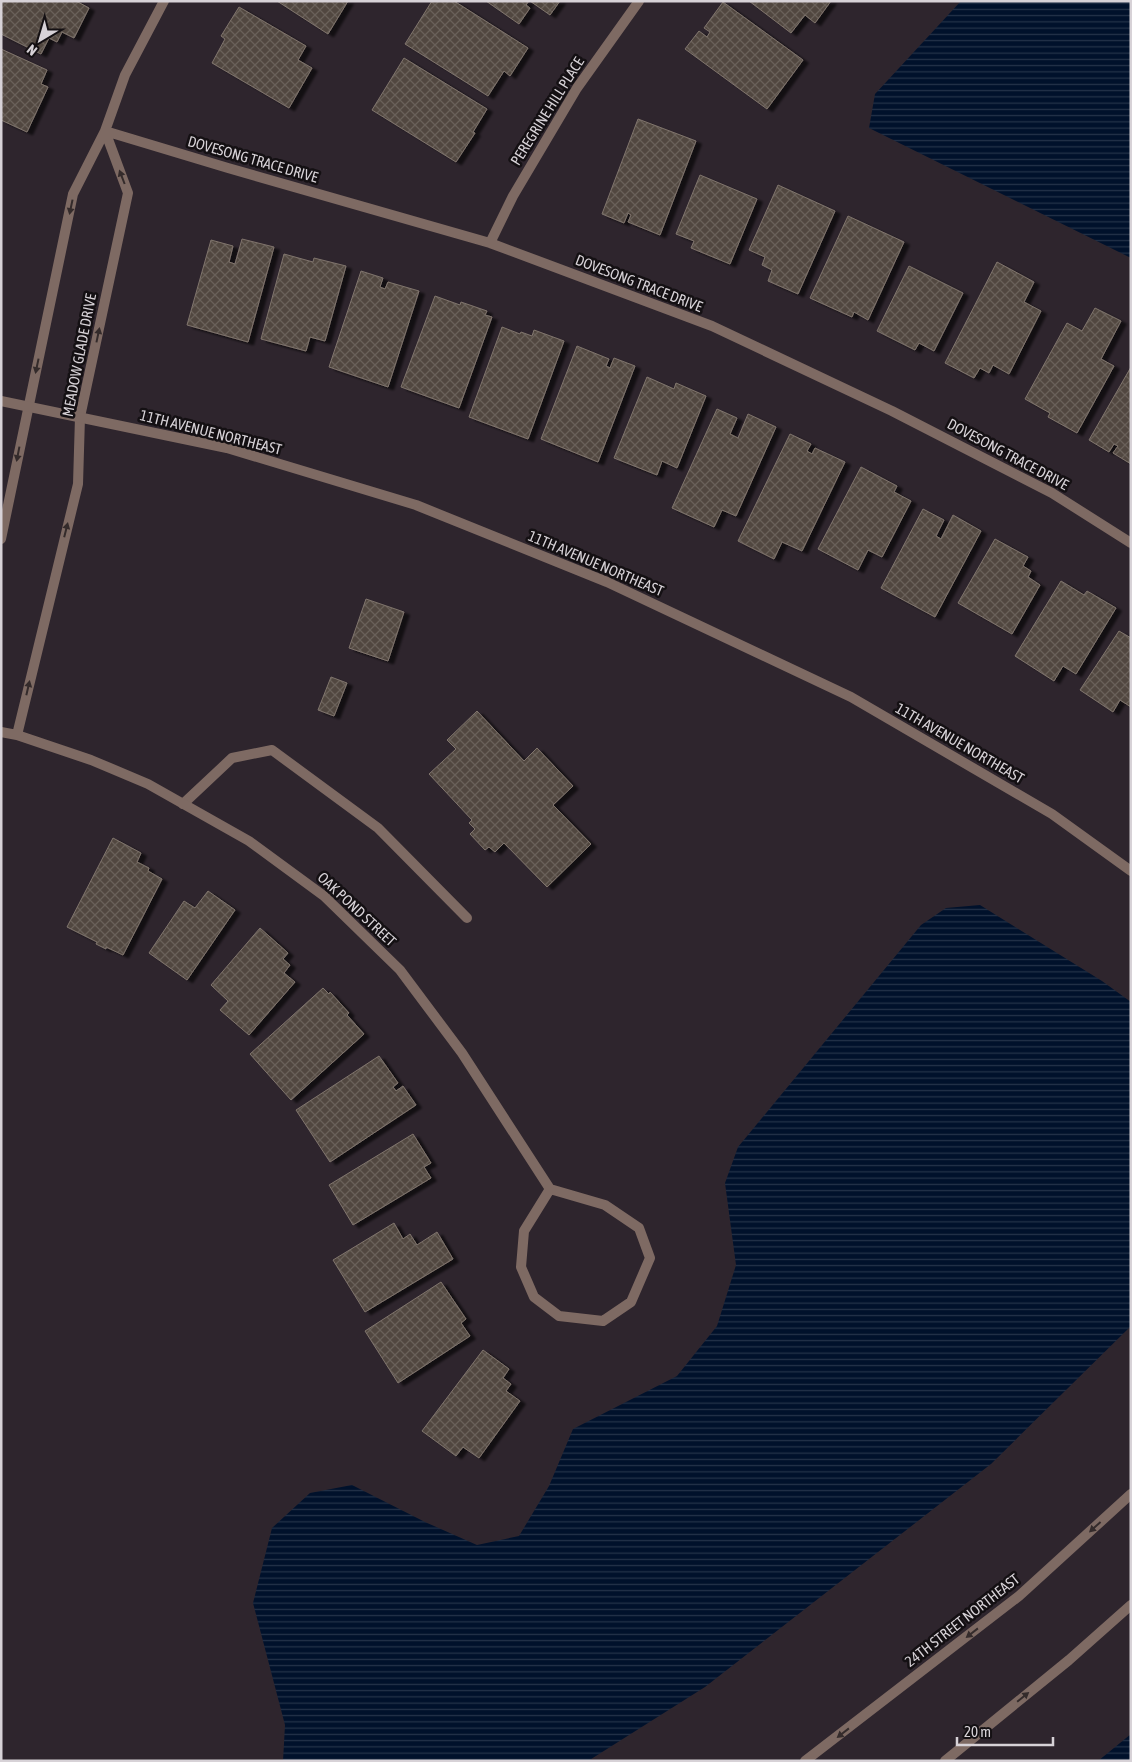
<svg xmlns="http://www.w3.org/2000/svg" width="1132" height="1762" font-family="'Asap Condensed',sans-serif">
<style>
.water{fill:url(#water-rules)}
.building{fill:url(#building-cross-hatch);stroke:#80756d;filter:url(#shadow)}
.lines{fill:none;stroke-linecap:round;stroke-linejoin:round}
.service{stroke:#7e6a63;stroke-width:10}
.minor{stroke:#7e6a63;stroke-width:10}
.tertiary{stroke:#7e6a63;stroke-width:10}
.oneway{fill:#342b2b}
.labels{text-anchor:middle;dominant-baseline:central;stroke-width:5;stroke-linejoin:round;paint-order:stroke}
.street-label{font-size:15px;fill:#d7d2d7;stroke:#141013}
</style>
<defs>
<pattern id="water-rules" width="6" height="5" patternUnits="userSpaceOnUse" patternTransform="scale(1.25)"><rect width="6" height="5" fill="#00112b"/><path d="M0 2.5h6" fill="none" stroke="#243349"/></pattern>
<pattern id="building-cross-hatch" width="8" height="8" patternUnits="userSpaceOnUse" patternTransform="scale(1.25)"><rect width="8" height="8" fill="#51473f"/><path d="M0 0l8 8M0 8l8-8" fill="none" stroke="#69615a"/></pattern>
<filter id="shadow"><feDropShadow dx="5.5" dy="3" stdDeviation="1" flood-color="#0009"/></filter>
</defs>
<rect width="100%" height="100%" fill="#2e252d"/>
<!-- water -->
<path class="water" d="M961 1H1131V258L869 128 875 94Z
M980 905 1102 981 1131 1002V1326L991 1464 705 1687 588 1761H283L285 1725 253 1603 272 1528 310 1493 352 1485 425 1522 477 1545 519 1536 549 1486 573 1429 677 1376 717 1326 736 1265 725 1183 738 1147 921 925 946 908Z
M1131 1734V1761H1098Z"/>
<!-- building -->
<path class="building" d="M1 1H76L89 8 74 38 62 32 57 42 49 38 41 54 1 34Z
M277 1H348L328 34Z
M432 1H454L528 48 510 76 504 71 488 96 405 44Z
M486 1H529L526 5 530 8 519 24Z
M530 1H560L550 15Z
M749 1H831L815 23 805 15 791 33Z
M723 2 803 60 767 109 685 49 699 31 707 37 710 32 704 28Z
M239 7 306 46 298 60 312 68 289 108 212 63 225 39 221 36Z
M1 49 47 70 41 84 48 87 27 132 1 120Z
M404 58 487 109 473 132 475 133 456 162 372 110Z
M638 119 696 141 660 235 628 222 631 215 628 213 624 223 602 214Z
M700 175 757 199 730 264 691 248 694 241 676 234Z
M778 185 835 211 798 294 768 281 772 270 762 265 765 257 749 250Z
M848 216 904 242 868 320 854 312 852 317 810 298Z
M242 239 274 247 248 342 187 325 211 240 233 246 229 262 235 264Z
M284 254 313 262 314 258 346 266 325 341 310 337 306 351 261 339Z
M997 262 1034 282 1024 302 1041 311 1009 374 993 365 989 373 980 368 974 378 945 363Z
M909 266 963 293 934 351 919 343 915 350 877 331Z
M361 271 383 278 380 287 385 289 388 282 419 291 388 387 329 367Z
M435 296 460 305 461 302 487 311 485 315 492 317 459 408 401 387Z
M1095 308 1121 321 1101 359 1114 366 1077 433 1048 417 1050 413 1025 399 1067 323 1082 331Z
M502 327 520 334 521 332 532 336 534 330 564 341 528 439 469 417Z
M577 346 609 359 606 366 610 368 614 358 635 366 598 462 541 439Z
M1131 367V464L1113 453 1118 446 1114 444 1109 452 1089 440Z
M647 377 674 389 676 383 706 396 677 468 662 461 657 475 614 458Z
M717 409 737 418 730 434 738 438 748 414 776 427 736 516 722 510 714 527 672 508Z
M790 434 811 444 807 451 812 454 815 448 845 462 802 551 782 542 774 559 738 541Z
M861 467 897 486 894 492 911 501 882 557 868 550 858 570 818 549Z
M923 509 944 520 936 536 941 539 953 515 981 531 935 617 881 588Z
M995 539 1028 557 1023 566 1031 571 1028 577 1040 585 1012 634 958 603Z
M1061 581 1084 595 1087 591 1116 608 1076 674 1063 666 1054 681 1015 656Z
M366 599 404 612 388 661 349 648Z
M1119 631 1131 638V707L1120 700 1113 712 1080 690Z
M331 677 347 683 334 716 318 710Z
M477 711 524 761 537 748 573 786 553 805 591 844 547 887 504 843 495 852 489 847 485 850 470 834 475 829 469 823 472 820 429 774 456 749 447 740Z
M113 838 141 853 137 862 149 868 148 871 162 879 123 955 106 947V949L96 944 97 942 67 927Z
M208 891 235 910 187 980 149 953 184 901 195 908Z
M260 928 288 953 283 959 290 965 284 973 295 982 249 1035 220 1010 228 1001 211 985Z
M323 988 329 994 330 992 349 1013 347 1015 364 1034 291 1100 250 1054Z
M379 1056 398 1083 393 1087 396 1091 403 1086 416 1105 330 1162 296 1110Z
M413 1134 431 1163 424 1167 431 1178 353 1225 329 1185Z
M394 1223 403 1239 410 1234 417 1245 437 1232 453 1259 365 1312 333 1260Z
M441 1282 466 1319 461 1323 470 1336 398 1383 365 1331Z
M483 1350 509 1369 503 1378 511 1384 506 1391 520 1401 479 1458 463 1447 456 1456 422 1431Z"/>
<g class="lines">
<!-- service -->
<path class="service" d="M183 804 232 758 272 750 378 828 467 918"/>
<!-- minor -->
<path class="minor" d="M105 131 228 168 490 243 712 326 892 411 1052 493 1131 543
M490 243 513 196 577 88 639 1
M1 539 73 194 105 131 125 75 164 1
M1 732 17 735 91 760 148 784 249 841 324 896 400 970 462 1053 550 1189 605 1205 639 1228 650 1258 631 1302 603 1321 559 1316 534 1297 521 1267 524 1231 550 1189
M17 735 78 484 80 417 128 193 105 131"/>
<!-- tertiary -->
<path class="tertiary" d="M1 401 227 448 416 505 607 582 851 697 1052 814 1131 871
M805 1761 1019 1596 1131 1494
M945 1761 1069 1660 1131 1605"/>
</g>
<!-- one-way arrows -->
<defs><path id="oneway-solid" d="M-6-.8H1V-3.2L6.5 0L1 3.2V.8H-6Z" transform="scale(1.25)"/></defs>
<g class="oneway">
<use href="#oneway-solid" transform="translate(122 177) rotate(-111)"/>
<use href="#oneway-solid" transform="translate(71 207) rotate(102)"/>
<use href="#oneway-solid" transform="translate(98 335) rotate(-78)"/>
<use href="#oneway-solid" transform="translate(37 366) rotate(102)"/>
<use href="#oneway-solid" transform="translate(18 454) rotate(101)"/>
<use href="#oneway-solid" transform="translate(66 530) rotate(-76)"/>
<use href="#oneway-solid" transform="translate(28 688) rotate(-77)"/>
<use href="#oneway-solid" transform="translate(1095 1527) rotate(138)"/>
<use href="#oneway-solid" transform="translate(972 1633) rotate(142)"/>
<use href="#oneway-solid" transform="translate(1023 1697) rotate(-39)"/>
<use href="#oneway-solid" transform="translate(843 1733) rotate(142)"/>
</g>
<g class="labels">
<!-- street labels -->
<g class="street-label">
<text transform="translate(547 111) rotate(-58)">PEREGRINE HILL PLACE</text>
<text transform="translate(253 159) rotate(16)">DOVESONG TRACE DRIVE</text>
<text transform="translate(639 283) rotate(21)">DOVESONG TRACE DRIVE</text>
<text transform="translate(79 355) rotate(-79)">MEADOW GLADE DRIVE</text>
<text transform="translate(211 432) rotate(14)">11TH AVENUE NORTHEAST</text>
<text transform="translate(1008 454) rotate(28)">DOVESONG TRACE DRIVE</text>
<text transform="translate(596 563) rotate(23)">11TH AVENUE NORTHEAST</text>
<text transform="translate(960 743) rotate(30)">11TH AVENUE NORTHEAST</text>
<text transform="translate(357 909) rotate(43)">OAK POND STREET</text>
<text transform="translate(962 1620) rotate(-38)">24TH STREET NORTHEAST</text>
</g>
</g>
<!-- border -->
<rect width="1132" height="1762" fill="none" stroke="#d7d2d7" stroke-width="5"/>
<!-- north arrow -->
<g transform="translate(40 40) rotate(218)" stroke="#141013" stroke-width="4" paint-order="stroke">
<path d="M0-4L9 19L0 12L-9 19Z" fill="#d7d2d7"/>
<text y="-8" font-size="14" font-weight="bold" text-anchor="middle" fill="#d7d2d7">N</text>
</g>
<!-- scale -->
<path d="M957 1737v8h96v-8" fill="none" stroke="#d7d2d7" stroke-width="2.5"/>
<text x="964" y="1737" font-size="15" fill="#d7d2d7" stroke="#141013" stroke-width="4" paint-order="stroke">20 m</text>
</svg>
